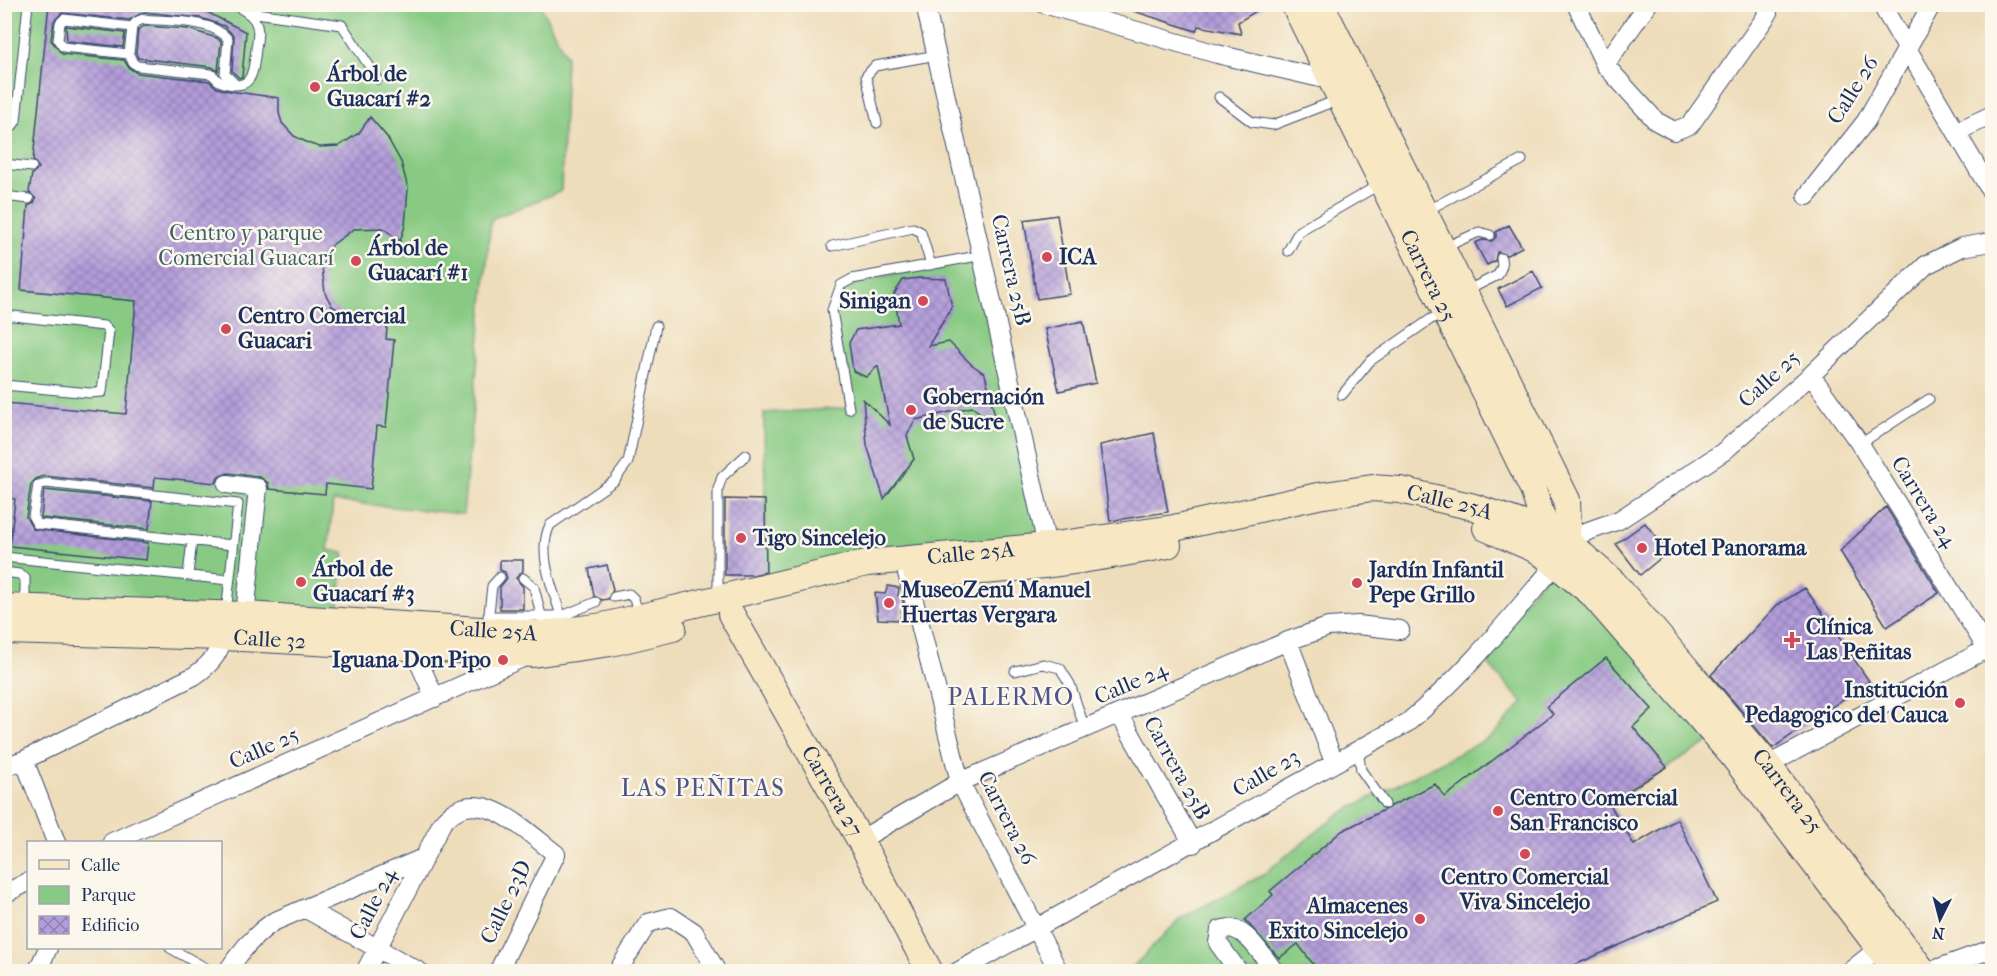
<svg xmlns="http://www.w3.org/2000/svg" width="1997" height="976" font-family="'IM FELL French Canon',serif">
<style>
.green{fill:#88ca83;stroke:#527c70;stroke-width:1.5}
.building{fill:url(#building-cross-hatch)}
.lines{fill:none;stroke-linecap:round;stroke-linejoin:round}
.lane-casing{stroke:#3b496c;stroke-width:11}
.street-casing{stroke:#3b496c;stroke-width:20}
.secondary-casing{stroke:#3b496c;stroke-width:28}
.lane{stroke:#fff;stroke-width:9}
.street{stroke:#fff;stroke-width:18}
.secondary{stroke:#f7e8c3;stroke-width:26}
.poi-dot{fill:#d1495b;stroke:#fbf7ec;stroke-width:2}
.labels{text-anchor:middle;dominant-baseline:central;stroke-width:5;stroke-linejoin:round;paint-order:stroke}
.poi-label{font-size:22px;font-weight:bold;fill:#1b2f5e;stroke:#fbf7ec;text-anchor:start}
.street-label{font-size:22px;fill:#1b2f5e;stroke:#fbf7ec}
.park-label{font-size:22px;fill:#3c5e69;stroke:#fbf7ec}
.neighbourhood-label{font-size:24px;letter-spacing:1.5px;fill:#505589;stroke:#fbf7ec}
</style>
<defs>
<pattern id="building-cross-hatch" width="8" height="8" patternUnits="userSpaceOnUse" patternTransform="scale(1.5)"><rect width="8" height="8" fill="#b39cda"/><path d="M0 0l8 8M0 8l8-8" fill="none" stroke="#9180b4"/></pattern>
</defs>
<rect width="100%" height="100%" fill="#fbf7ec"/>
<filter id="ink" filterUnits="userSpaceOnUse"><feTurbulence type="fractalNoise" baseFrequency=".0167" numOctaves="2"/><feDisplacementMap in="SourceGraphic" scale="12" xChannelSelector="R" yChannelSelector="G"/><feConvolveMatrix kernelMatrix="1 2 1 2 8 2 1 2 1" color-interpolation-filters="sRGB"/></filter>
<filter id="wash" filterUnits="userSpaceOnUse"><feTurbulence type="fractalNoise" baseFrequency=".008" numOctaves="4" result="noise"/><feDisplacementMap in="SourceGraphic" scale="24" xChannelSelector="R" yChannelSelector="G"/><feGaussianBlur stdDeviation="1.35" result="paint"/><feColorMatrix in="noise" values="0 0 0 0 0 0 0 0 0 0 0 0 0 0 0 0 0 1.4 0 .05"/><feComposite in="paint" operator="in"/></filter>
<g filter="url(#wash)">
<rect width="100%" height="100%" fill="#eeddba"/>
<!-- green -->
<path class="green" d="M5 5H540L566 56 561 191 491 219 463 514 333 501 328 550 344 553 337 621 5 607Z
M983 255 1047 546 766 575 764 413 849 408 833 326 841 285Z
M1557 563 1717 737 1609 803 1634 845 1677 819 1717 902 1559 971 1128 972 1181 918 1261 876 1339 814 1491 737 1523 703 1479 654Z"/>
<g id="blocks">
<!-- building -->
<path class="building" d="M49 4H169L197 7 246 32 242 77 239 78 232 71 234 36 224 26 201 18 144 12 129 20 62 13 54 21 51 40 62 54 124 60 129 68 137 73 209 81 217 88 230 91 279 98V113L282 123 294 136 310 144 320 147 339 146 359 133 370 117 387 137 401 162 408 188 405 226 400 241 383 228 354 229 332 245 322 266 325 293 332 306 354 320 373 321 388 317 386 339 394 340 386 427 377 426 371 489 326 484 325 494 269 489 268 483 260 477 228 473 218 477 216 483 155 477 154 488 44 476 36 479 31 484 26 517 33 529 148 543 146 560 10 546 15 499 4 497 6 403 126 414 136 301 21 290 28 206 34 203 36 199 29 192 32 174 39 168 33 160Z
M1127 4H1268L1238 22 1241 34 1198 26 1196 31 1127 9Z
M66 26 125 33 123 47 67 41Z
M144 26 188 29 217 38 221 42 218 71 212 67 138 58 136 53 138 30Z
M1057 215 1070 294 1037 299 1024 220Z
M1509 225 1522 247 1507 255 1497 252 1495 261 1487 265 1475 243 1482 240 1492 241 1496 237V232Z
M1533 271 1542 288 1507 306 1498 289Z
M919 278 946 279 952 307 928 346 949 342 971 364 985 374 997 425 972 407 915 420 907 436 914 459 884 499 867 445 863 399 890 425 878 366 866 377 853 371 849 343 856 330 899 324 894 294 903 280Z
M1083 321 1096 383 1059 391 1045 329Z
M1154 433 1168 512 1110 521 1100 445Z
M44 490 152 501 149 529 41 518Z
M725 499 765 500 766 572 752 575H725Z
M1886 507 1939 593 1887 627 1840 551Z
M1645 523 1668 552 1640 575 1616 544Z
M500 560H523V571L516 578 523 587V609H500V587L507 578 505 572 500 570Z
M607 565 613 590 608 599 602 600 594 596 589 569Z
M888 586 899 588 898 596 902 597 903 602 900 620 878 619 875 593 885 594Z
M1805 588 1869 681 1773 748 1711 675 1777 605Z
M1606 658 1652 709 1633 727 1667 767 1609 803 1634 845 1677 819 1717 902 1559 972H1319L1298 944 1279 958 1245 920 1273 895 1270 891 1342 831 1435 784 1445 797 1553 714 1547 706Z"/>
</g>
</g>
<g filter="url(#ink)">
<use href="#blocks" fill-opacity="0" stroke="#3b496c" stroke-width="1.5"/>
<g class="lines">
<!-- lane casing -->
<g class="lane-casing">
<path id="lane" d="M233 4C241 9 251 13 255 21 260 30 257 40 256 49 253 73 253 93 221 82 217 81 215 76 211 74L138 66 133 63 129 54 63 47 58 40 60 23 64 19 132 27 136 22 143 19C168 22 211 18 228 39L225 74 236 85
M249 12 342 25 378 79
M129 54 132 27
M1219 97 1252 122 1273 125 1340 99
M877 123 866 76 875 66 937 55
M4 130 11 128 16 121 28 4
M4 164 32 167
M4 196 29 199
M1426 211 1522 160
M832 246 913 228 921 232 931 265
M1443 248 1479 232 1490 235
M1288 251 1299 231 1382 183
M1466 291 1498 275 1502 266 1501 258
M4 315 104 326 109 331 102 392 90 393 4 385
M1342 395 1370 361 1431 319 1445 314
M849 409 832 310 841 285 852 279 983 255
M1860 444 1929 399
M4 557 229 580
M4 572 19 574 25 578V607
M188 575 192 541
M523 578 534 587 543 623
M614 597 629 594 634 599 639 616
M718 598V489L722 477 746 455
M226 613 238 504 46 483 38 485 33 517 37 524 233 545
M488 616H562L596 602
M488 622 492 586 500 577
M566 630C557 599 535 556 550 525L614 481 628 462 656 326
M1015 671 1043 664 1060 668 1070 684 1085 729
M1358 749 1361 770 1385 804
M170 948 213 972"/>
</g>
<!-- street casing -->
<g class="street-casing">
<path id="street" d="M925 4 1047 546
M1044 4 1217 54 1333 81
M1576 4 1605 65 1656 121 1674 131 1690 125 1768 14 1764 4
M1881 4 1992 193
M1605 65 1648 4
M1958 131 1992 115
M1807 196 1866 121 1932 4
M1811 375 1860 444 1992 657
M227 484 258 488 245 615
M1566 539 1619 520 1723 452 1811 375 1926 265 1962 247 1992 242
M907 573 960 782 1059 972
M412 639V647L435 698
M1288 641 1334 762
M1120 715 1193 844
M24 760 56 842
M1768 765 1992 646
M4 767 24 760 194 676C213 663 222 650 225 627
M860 840 960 782 1288 641 1328 627 1358 625 1400 630
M112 842 529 655
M4 894 28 882
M306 909 420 972
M37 972 48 948
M227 972C240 951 253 936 273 922L423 858
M365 972 442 823C477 780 524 830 556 854L498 972
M617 972 648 923 671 917 694 932 717 972
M957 972 1407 723C1464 676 1509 619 1557 563
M1239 972 1218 943 1220 930C1243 920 1262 956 1275 972
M1849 972 1879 948
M1928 972 1992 949"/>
</g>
<!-- secondary casing -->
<g class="secondary-casing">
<g id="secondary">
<path id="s1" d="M1294 4 1533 489 1550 543"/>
<path d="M1321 4 1567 500 1568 525 1566 539"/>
<path d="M1486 528 1539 551 1591 593 1732 755 1897 972"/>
<path d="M916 572C931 570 943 573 958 572 1027 570 1100 558 1168 545"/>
<path id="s2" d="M4 607 245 615 544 634 603 626 867 563 1047 546 1174 528 1318 496 1372 488 1400 490 1474 507 1562 537 1613 582 1768 765 1924 972"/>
<path id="s3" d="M731 614 860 840 930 972"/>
<path id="s4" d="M4 631 223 637 533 654 611 643 673 628"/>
</g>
</g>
<!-- lane -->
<use href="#lane" class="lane"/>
<!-- street -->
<use href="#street" class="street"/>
<!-- secondary -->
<use href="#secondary" class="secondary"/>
</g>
</g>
<!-- markers -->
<g class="poi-dot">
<circle cx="315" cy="87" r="6"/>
<circle cx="1047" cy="257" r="6"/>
<circle cx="356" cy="261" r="6"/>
<circle cx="923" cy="301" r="6"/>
<circle cx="226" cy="329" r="6"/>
<circle cx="911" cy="410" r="6"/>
<circle cx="741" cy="538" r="6"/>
<circle cx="1642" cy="548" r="6"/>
<circle cx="301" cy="582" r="6"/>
<circle cx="1357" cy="583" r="6"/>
<circle cx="889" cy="603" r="6"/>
<path d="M1789 631h6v6h6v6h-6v6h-6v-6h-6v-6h6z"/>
<circle cx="503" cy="660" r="6"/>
<circle cx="1960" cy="703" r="6"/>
<circle cx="1498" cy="811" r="6"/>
<circle cx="1525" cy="854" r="6"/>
<circle cx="1420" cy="919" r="6"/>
</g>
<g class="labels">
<!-- poi labels -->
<g class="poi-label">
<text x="327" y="74">Árbol de<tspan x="327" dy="25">Guacarí #2</tspan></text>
<text x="368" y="248">Árbol de<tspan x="368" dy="25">Guacarí #1</tspan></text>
<text x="1059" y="257">ICA</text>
<text x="911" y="301" text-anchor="end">Sinigan</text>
<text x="238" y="316">Centro Comercial<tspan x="238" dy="25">Guacari</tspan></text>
<text x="923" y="397">Gobernación<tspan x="923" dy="25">de Sucre</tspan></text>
<text x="753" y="538">Tigo Sincelejo</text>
<text x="1654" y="548">Hotel Panorama</text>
<text x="313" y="569">Árbol de<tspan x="313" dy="25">Guacarí #3</tspan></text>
<text x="1369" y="570">Jardín Infantil<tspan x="1369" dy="25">Pepe Grillo</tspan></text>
<text x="901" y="590">MuseoZenú Manuel<tspan x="901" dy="25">Huertas Vergara</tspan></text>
<text x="1806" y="627">Clínica<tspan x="1806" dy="25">Las Peñitas</tspan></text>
<text x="491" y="660" text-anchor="end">Iguana Don Pipo</text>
<text x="1948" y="690" text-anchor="end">Institución<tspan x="1948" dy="25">Pedagogico del Cauca</tspan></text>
<text x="1510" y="798">Centro Comercial<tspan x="1510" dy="25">San Francisco</tspan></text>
<text x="1525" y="877" text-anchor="middle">Centro Comercial<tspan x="1525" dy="25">Viva Sincelejo</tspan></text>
<text x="1408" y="906" text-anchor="end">Almacenes<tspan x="1408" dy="25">Exito Sincelejo</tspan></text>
</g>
<!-- street labels -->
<g class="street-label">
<text transform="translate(1853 90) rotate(-58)">Calle 26</text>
<text transform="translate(1011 270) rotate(77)">Carrera 25B</text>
<text stroke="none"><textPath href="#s1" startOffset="303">Carrera 25</textPath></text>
<text transform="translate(1769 379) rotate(-42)">Calle 25</text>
<text transform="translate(1924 502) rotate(58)">Carrera 24</text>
<text stroke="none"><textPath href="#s2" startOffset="1462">Calle 25A</textPath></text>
<text stroke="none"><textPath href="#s2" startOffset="976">Calle 25A</textPath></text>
<text stroke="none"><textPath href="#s2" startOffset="490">Calle 25A</textPath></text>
<text stroke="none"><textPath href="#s4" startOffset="266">Calle 32</textPath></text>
<text transform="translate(1131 683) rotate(-23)">Calle 24</text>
<text transform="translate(264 748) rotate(-24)">Calle 25</text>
<text transform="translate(1177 768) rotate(61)">Carrera 25B</text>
<text transform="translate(1266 773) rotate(-30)">Calle 23</text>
<text stroke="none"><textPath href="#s3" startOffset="204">Carrera 27</textPath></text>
<text stroke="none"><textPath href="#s2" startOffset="1920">Carrera 25</textPath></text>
<text transform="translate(1007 818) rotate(63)">Carrera 26</text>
<text transform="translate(506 902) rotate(-64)">Calle 23D</text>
<text transform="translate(373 904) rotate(-63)">Calle 24</text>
</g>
<!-- park labels -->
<g class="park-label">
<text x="246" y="233">Centro y parque<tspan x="246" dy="25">Comercial Guacarí</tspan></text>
</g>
<!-- neighbourhood labels -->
<g class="neighbourhood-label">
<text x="1011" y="697">PALERMO</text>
<text x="703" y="788">LAS PEÑITAS</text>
</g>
</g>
<!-- margin -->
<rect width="1997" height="976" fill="none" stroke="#fbf7ec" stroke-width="24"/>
<!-- legend -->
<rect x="27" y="841" width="195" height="108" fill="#fbf7ec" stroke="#a1a7b3" stroke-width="1.5"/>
<rect x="39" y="860" width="30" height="9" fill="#f7e8c3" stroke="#a1a7b3" stroke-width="1.5"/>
<text x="81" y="871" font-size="18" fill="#1b2f5e">Calle</text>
<rect x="39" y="886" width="30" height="18" fill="#88ca83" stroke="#a1a7b3" stroke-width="1.5"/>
<text x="81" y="901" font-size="18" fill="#1b2f5e">Parque</text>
<rect x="39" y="916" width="30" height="18" fill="url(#building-cross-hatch)" stroke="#a1a7b3" stroke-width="1.5"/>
<text x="81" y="931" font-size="18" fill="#1b2f5e">Edificio</text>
<!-- north arrow -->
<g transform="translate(1940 919) rotate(186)" stroke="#fbf7ec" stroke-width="4.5" paint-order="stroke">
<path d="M0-4.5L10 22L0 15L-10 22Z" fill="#1b2f5e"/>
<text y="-9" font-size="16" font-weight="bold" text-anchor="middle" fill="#1b2f5e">N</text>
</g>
</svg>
